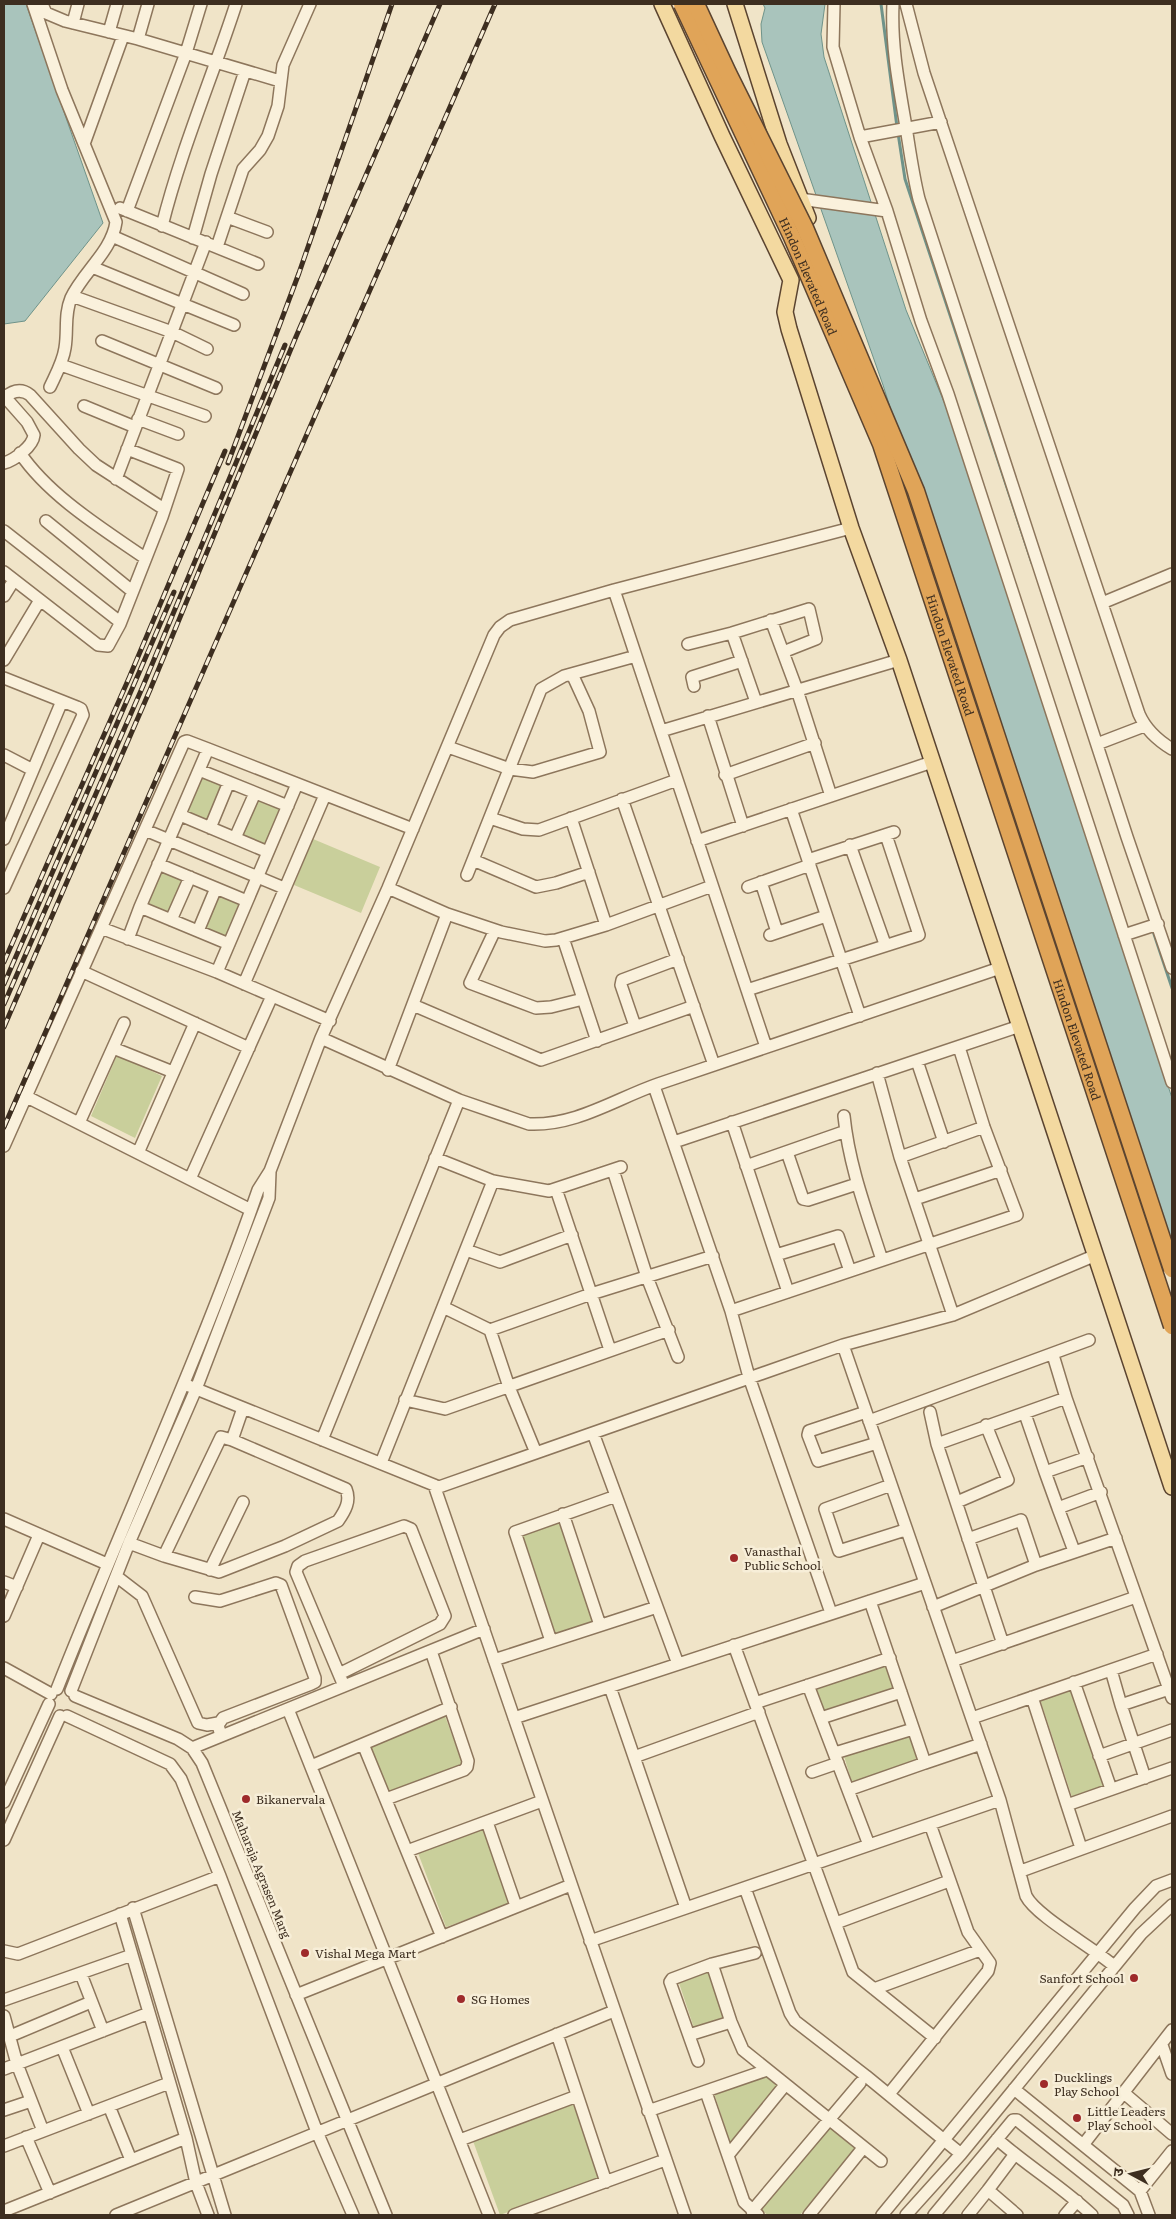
<svg xmlns="http://www.w3.org/2000/svg" width="1176" height="2219" font-family="Literata,'Noto Sans Devanagari',serif">
<style>
.green{fill:#c9cf9b}
.water{fill:#a9c4bc;stroke:#6f938a}
.lines{fill:none;stroke-linecap:round;stroke-linejoin:round}
.stream{stroke:#6f938a;stroke-width:3}
.minor-casing{stroke:#8d765c;stroke-width:14}
.major-casing{stroke:#5b4430;stroke-width:18}
.minor{stroke:#faf1dc;stroke-width:11}
.major{stroke:#f3d9a0;stroke-width:15}
.rail-casing{stroke:#3d2e20;stroke-width:5}
.rail{stroke:#f7eed8;stroke-width:3;stroke-dasharray:9;stroke-linecap:butt}
.highway-bridge-casing{stroke:#5b4430;stroke-width:19;stroke-linecap:butt}
.highway-bridge{stroke:#e0a458;stroke-width:16}
.poi-dot{fill:#9e2a2b;stroke:#f7eed8;stroke-width:2}
.labels{text-anchor:middle;dominant-baseline:central;stroke-width:5;stroke-linejoin:round;paint-order:stroke}
.street-label{font-size:12px;fill:#3d2e20;stroke:#f7eed8}
.poi-label{font-size:12px;fill:#3d2e20;stroke:#f7eed8;text-anchor:start}
</style>
<rect width="100%" height="100%" fill="#f0e4c8"/>
<!-- green -->
<path class="green" d="M201 774 226 785 210 822 184 812Z
M257 798 282 809 266 846 240 836Z
M313 839 380 867 361 913 294 885Z
M160 868 185 878 169 916 144 905Z
M217 891 243 902 226 940 201 929Z
M117 1055 162 1076 135 1138 91 1116Z
M561 1520 594 1622 555 1635 522 1534Z
M887 1662 896 1689 823 1713 814 1687Z
M1073 1688 1104 1786 1072 1797 1040 1699Z
M445 1716 463 1765 389 1794 370 1745Z
M911 1734 920 1760 852 1783 844 1756Z
M483 1829 511 1903 446 1927 418 1853Z
M709 1969 726 2017 694 2028 678 1980Z
M765 2073 780 2086 730 2142 714 2093Z
M573 2104 601 2177 500 2215 473 2141Z
M829 2127 855 2149 800 2215H768L761 2210Z"/>
<!-- water -->
<path class="water" d="M4 4H26L103 223 25 321 4 324Z
M763 4H825L821 34 824 57 906 310 963 448 1025 648 1172 1098V1274L1069 974 883 385 762 42 761 24 765 8Z"/>
<g class="lines">
<!-- stream -->
<path class="stream" d="M881 4 897 127
M898 133 905 179 1032 563
M1152 928 1172 988"/>
<!-- minor casing -->
<g class="minor-casing">
<path id="minor" d="M33 4 62 90 116 222C112 251 83 272 71 298 64 315 68 330 65 348 63 362 56 374 50 387
M42 4 46 13 65 21 138 39 280 81
M834 4 833 47 860 137 887 211 921 321 948 394 1172 1082
M893 4C891 46 899 86 906 127 910 152 913 175 919 199L1127 837 1172 968
M906 4 924 73 1139 714C1146 730 1157 740 1172 749
M73 23 78 4
M109 32 117 4
M138 39 148 4
M860 137 941 122
M84 144 123 36
M800 199 887 211
M120 208 258 264
M127 211 186 53 201 4
M227 217 267 232
M162 226C181 150 212 78 236 4
M112 236 243 294
M193 238 211 174 245 71
M217 247 243 169 260 150 268 136 278 106 283 65 310 4
M92 267 234 325
M72 296 172 332 207 349
M102 341 216 388
M61 365 205 416
M4 398C12 391 21 388 30 395L79 449 96 465 164 509
M84 406 135 427
M138 419 178 434
M20 453C49 496 103 529 145 558
M4 463C15 460 33 446 34 435L27 422 5 397
M116 479 206 242
M46 521 132 591
M4 531 120 622
M4 572 98 645 108 646 120 624 162 517 178 469 127 449
M614 590 766 1047
M4 596 14 580
M1102 603 1172 574
M771 620 797 690 831 796
M732 633 756 702
M688 644 732 633 809 609 816 639 783 652
M4 660 40 600
M4 678 77 707 81 709 83 715 4 888
M694 686 692 677 742 661
M708 716 743 826
M661 731 899 660
M1097 744 1144 726
M448 747 510 769 533 772 600 752 589 711 572 674
M4 755 33 770
M199 770 288 806
M725 775 815 743
M622 799 714 1065
M791 809 860 1016
M180 815 268 852
M490 818 523 829 539 830 677 780
M571 818 606 925
M210 828 229 782
M145 830 284 888
M235 838 255 793
M4 839 62 701
M697 841 932 762
M850 845 885 944
M473 860 536 887 556 883 589 872
M808 860 894 832
M158 864 247 901
M467 875 541 689 564 676 636 656
M761 882 777 932
M748 887 810 865
M388 888 447 914 501 932 545 941 556 940 606 925 712 886
M140 907 229 944
M171 920 190 877
M101 928 217 972 330 1021
M495 930 470 983 536 1008 551 1007 583 999
M198 931 216 888
M770 935 826 916
M1124 935 1158 924
M563 938 597 1041
M128 939 140 907 208 749
M81 971 249 1048
M217 972 297 784
M244 984 325 795
M747 990 919 935 886 835
M413 1005 541 1060 694 1006
M635 1026 621 985 622 980 678 959
M321 1038 459 1100 529 1124C576 1126 615 1099 658 1084 772 1045 886 1007 1000 968
M113 1048 173 1072
M917 1061 944 1142
M388 1070 447 914
M877 1073 900 1157 953 1315
M654 1086 731 1311 749 1377 831 1613
M25 1096 251 1210
M844 1116C849 1166 867 1213 882 1260
M732 1122 788 1292
M79 1123 124 1023
M674 1142 1020 1026
M4 1146 184 742 187 741 208 749 413 829
M787 1152 803 1199 808 1200 857 1184
M138 1153 195 1023
M900 1157 984 1127
M435 1158 493 1181 549 1191 621 1167
M746 1166 846 1131
M613 1170 647 1277 678 1357
M190 1179 272 996
M556 1189 610 1350
M915 1199 1001 1170
M466 1250 500 1262 572 1235
M776 1255 838 1236 850 1271
M443 1307 490 1330 591 1294 713 1256
M731 1311 1017 1215 984 1127 959 1047
M490 1330 509 1387 536 1453
M843 1345 1000 1800 1026 1896C1036 1916 1094 1948 1114 1966
M1053 1355 1066 1398
M184 1384 439 1487 843 1345 953 1315 1096 1255
M405 1400 445 1409 669 1330
M866 1412 809 1431 808 1435 818 1461 877 1443
M930 1412 937 1444 1003 1644
M1025 1414 1045 1472 1088 1457
M869 1421 1089 1340
M593 1433 678 1664
M322 1440 459 1100
M937 1444 1066 1398 1172 1698
M381 1463 493 1181
M1045 1472 1058 1508
M434 1485 685 2215
M891 1485 825 1509 839 1551 905 1530
M957 1502 1008 1480 986 1425
M563 1514 600 1625
M4 1519 107 1564
M968 1539 1021 1520 1036 1565
M129 1543 164 1556 221 1437 232 1440 243 1408
M1074 1551 1058 1508 1101 1492
M164 1556 219 1572 285 1546 338 1521C345 1511 351 1501 346 1489L232 1440
M210 1570 243 1502
M116 1576 142 1596 198 1723 207 1725 218 1723
M4 1582 17 1587
M195 1597 220 1601 276 1583 281 1585 315 1678V1682L311 1684 223 1718 218 1725 221 1736
M933 1607 1036 1565 1116 1538
M4 1616 39 1535
M551 1641 515 1532 616 1496
M734 1645 853 1972 935 2038
M494 1660 657 1607
M952 1661 1136 1597
M4 1668 51 1694
M1111 1670 1121 1705 1169 1689
M339 1674 440 1624 445 1616 411 1529 404 1526 305 1561 298 1566 296 1572 344 1686
M1074 1682 1111 1789
M808 1685 869 1845
M610 1687 686 1908
M57 1689C123 1522 199 1359 258 1190L270 1171 321 1038 388 888 494 635 500 627 510 620 614 590 851 528
M71 1691 129 1543 196 1389 269 1198 270 1172
M75 1696 178 1739 192 1748 202 1763 386 2215
M1032 1697 1067 1805 1172 1768
M755 1703 890 1658
M1121 1705 1145 1778
M288 1709 489 2215
M67 1716 170 1764 181 1779 220 1876 317 2132 353 2215
M514 1718 925 1583
M821 1718 901 1692
M972 1718 1157 1654
M363 1744 442 1937
M192 1748 484 1629
M835 1753 913 1729
M1099 1756 1172 1730
M634 1757 759 1712
M925 1763 981 1744
M311 1766 451 1707
M812 1772 838 1763
M848 1790 925 1763 870 1601
M386 1799 464 1770 467 1767 468 1761 431 1651
M4 1802 49 1704
M1067 1805 1081 1848
M487 1822 516 1906
M4 1840 60 1716
M407 1851 542 1801
M1021 1871 1172 1816
M745 1888 790 2013 795 2021 866 2076 961 2154
M133 1908 225 2215
M120 1914 186 2138 196 2183 208 2215
M836 1923 949 1881
M590 1941 1000 1800
M4 1951 18 1954 220 1876
M712 1964 731 2022 743 2050 881 2161
M81 1974 103 2031
M874 1989 980 1950
M296 1995 571 1885
M4 2000 132 1955
M4 2016 17 2064 43 2131
M15 2034 91 2002
M557 2034 606 2182
M689 2035 731 2022
M1162 2045 1172 2074
M62 2047 89 2114
M698 2061 670 1982 672 1979 712 1964 755 1953
M4 2069 149 2013
M1014 2089 1140 2191 1149 2215
M706 2092 744 2202 758 2215
M1124 2093 1172 2134
M889 2094 988 1971 990 1963 968 1932 930 1824
M109 2106 131 2160
M4 2110 31 2101
M648 2111 767 2070
M26 2137 50 2193
M997 2139C1027 2166 1063 2187 1092 2215
M460 2140 577 2096
M1083 2145 1172 2030
M4 2146 169 2083
M729 2154 785 2085
M1015 2154 988 2190 1017 2215
M1140 2191 1172 2151
M4 2211 186 2138
M752 2211 860 2083
M116 2215 614 2011
M514 2215 665 2160
M809 2215 863 2148
M882 2215 1135 1908 1156 1886 1172 1880
M906 2215 961 2154 1141 1934 1172 1905
M934 2215 1013 2120H1017L1123 2205 1128 2215
M968 2215 988 2190
M1065 2215 1077 2201"/>
</g>
<!-- major casing -->
<g class="major-casing">
<path id="major" d="M662 4 722 136 791 280 785 312 789 329 851 528 899 660 1172 1487
M735 4 779 144 808 218"/>
</g>
<!-- minor -->
<use href="#minor" class="minor"/>
<!-- major -->
<use href="#major" class="major"/>
<!-- rail casing -->
<g class="rail-casing">
<path id="rail" d="M228 463 299 273 392 4
M4 962 129 678 225 451
M4 984 174 592
M4 1004 143 686 285 345
M4 1027 150 690 295 339 440 4
M4 1127 495 4"/>
</g>
<!-- rail -->
<use href="#rail" class="rail"/>
<!-- highway-bridge casing -->
<g class="highway-bridge-casing">
<g id="highway-bridge">
<path id="s1" d="M682 4 792 237 881 444 1172 1326"/>
<path d="M696 4 728 73 805 228 916 491 1172 1269"/>
</g>
</g>
<!-- highway-bridge -->
<use href="#highway-bridge" class="highway-bridge"/>
</g>
<!-- markers -->
<g class="poi-dot">
<circle cx="734" cy="1558" r="5"/>
<circle cx="246" cy="1799" r="5"/>
<circle cx="305" cy="1953" r="5"/>
<circle cx="1134" cy="1978" r="5"/>
<circle cx="461" cy="1999" r="5"/>
<circle cx="1044" cy="2084" r="5"/>
<circle cx="1077" cy="2118" r="5"/>
</g>
<g class="labels">
<!-- street labels -->
<g class="street-label">
<text stroke="none"><textPath href="#s1" startOffset="300">Hindon Elevated Road</textPath></text>
<text stroke="none"><textPath href="#s1" startOffset="705">Hindon Elevated Road</textPath></text>
<text stroke="none"><textPath href="#s1" startOffset="1110">Hindon Elevated Road</textPath></text>
<text transform="translate(262 1874) rotate(68)">Maharaja Agrasen Marg</text>
</g>
<!-- poi labels -->
<g class="poi-label">
<text x="744" y="1551">Vanasthal<tspan x="744" dy="14">Public School</tspan></text>
<text x="256" y="1799">Bikanervala</text>
<text x="315" y="1953">Vishal Mega Mart</text>
<text x="1124" y="1978" text-anchor="end">Sanfort School</text>
<text x="471" y="1999">SG Homes</text>
<text x="1054" y="2077">Ducklings<tspan x="1054" dy="14">Play School</tspan></text>
<text x="1087" y="2111">Little Leaders<tspan x="1087" dy="14">Play School</tspan></text>
</g>
</g>
<!-- border -->
<rect width="1176" height="2219" fill="none" stroke="#3d2e20" stroke-width="10"/>
<!-- north arrow -->
<g transform="translate(1131 2174) rotate(277)" stroke="#f7eed8" stroke-width="4" paint-order="stroke">
<path d="M0-4L9 19L0 12L-9 19Z" fill="#3d2e20"/>
<text y="-8" font-size="14" font-weight="bold" text-anchor="middle" fill="#3d2e20">उ</text>
</g>
</svg>
